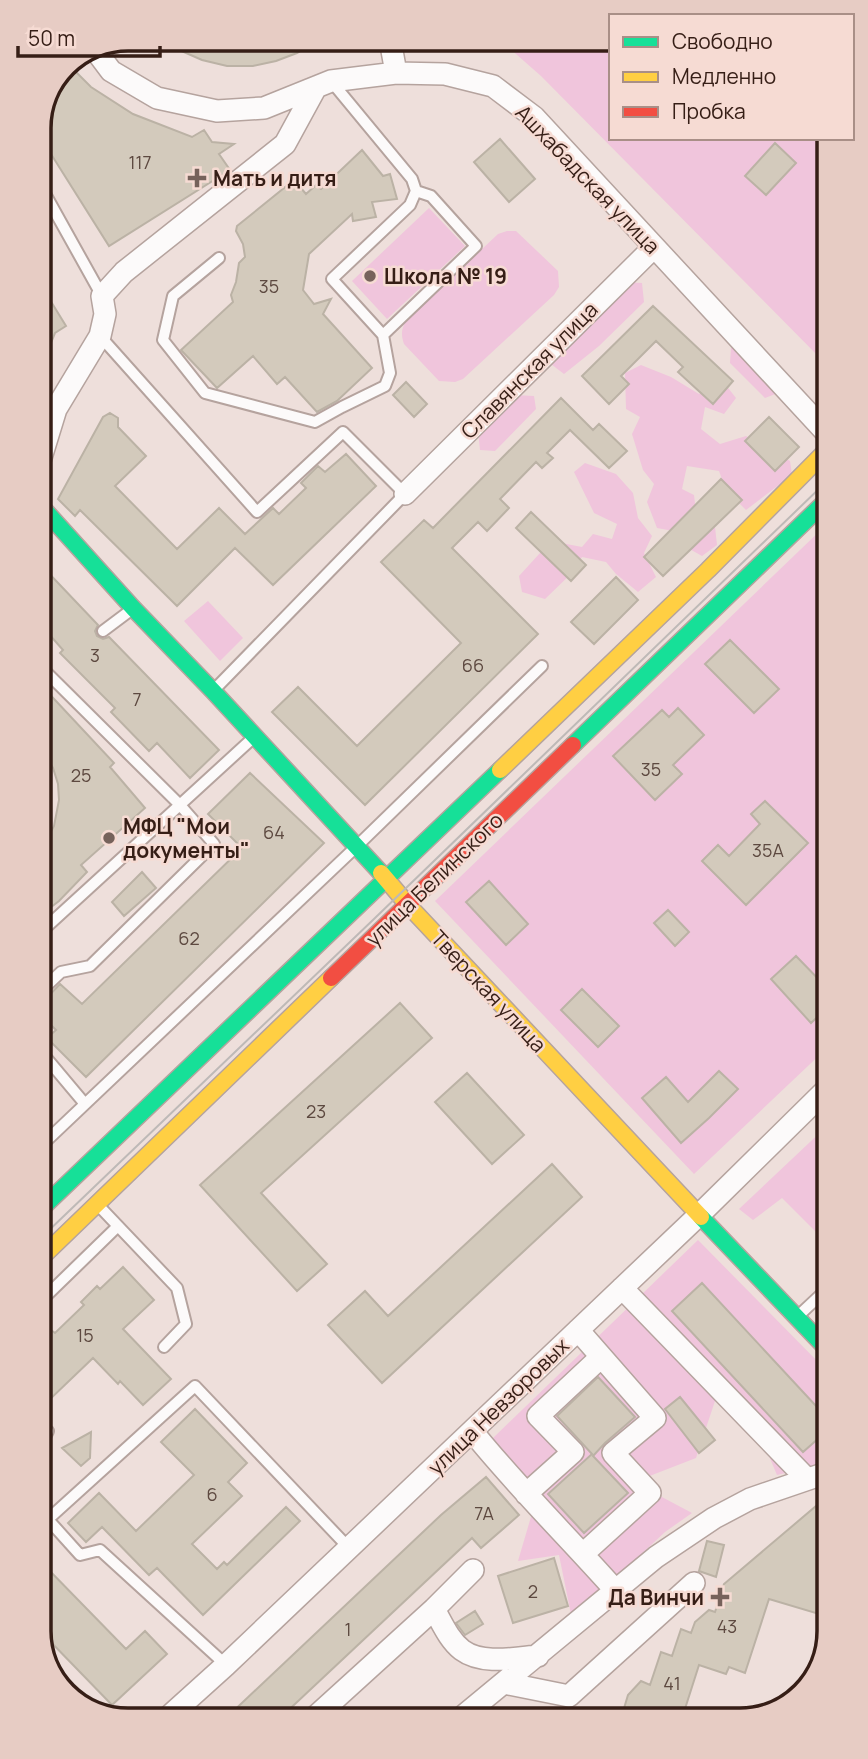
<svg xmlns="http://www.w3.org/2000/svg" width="868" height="1759" font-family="Manrope,sans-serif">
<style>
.green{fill:#f0c5dc}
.building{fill:#d3cabc;stroke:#bbb2a5;stroke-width:2}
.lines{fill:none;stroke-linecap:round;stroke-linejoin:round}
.lane-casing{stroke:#b5a39e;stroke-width:14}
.street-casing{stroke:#b5a39e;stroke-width:24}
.fast-casing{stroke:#b5a39e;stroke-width:19}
.slow-casing{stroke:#b5a39e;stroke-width:19}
.jam-casing{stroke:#b5a39e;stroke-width:19}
.lane{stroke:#fcfafa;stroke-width:10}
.street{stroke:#fcfafa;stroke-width:21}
.fast{stroke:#16e098;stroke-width:16}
.slow{stroke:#ffcf43;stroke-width:16}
.jam{stroke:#f24e42;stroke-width:16}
.tram{stroke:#beb9b7;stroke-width:2}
.poi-dot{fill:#76625b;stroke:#f6dbd3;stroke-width:2.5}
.labels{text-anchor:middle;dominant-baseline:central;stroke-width:5;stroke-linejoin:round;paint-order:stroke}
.number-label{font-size:18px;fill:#5d4940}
.poi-label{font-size:21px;font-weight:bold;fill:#361e16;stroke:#f6dbd3;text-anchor:start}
.street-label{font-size:21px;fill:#361e16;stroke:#f6dbd3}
.rim{fill:none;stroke:#361e16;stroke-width:3.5}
</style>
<rect width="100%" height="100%" fill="#eedfdb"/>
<!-- green -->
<path class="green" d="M499 39H611V138H823L824 362 541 76Z
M429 208 465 246 387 319 352 281Z
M507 231H516L558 271 559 287 554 295 463 379 455 382 439 381 404 344C401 335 401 329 406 321L498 234Z
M624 282 642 283 644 302 599 346 564 374 547 361Z
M750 344 778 393 765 398 730 363 731 348Z
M641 365 671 377 699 394 709 386 725 384 736 398 724 414 705 407 701 429 720 444 746 436 790 461 792 475 746 510 726 490 719 471 687 466 682 489 694 495 696 512 714 518 717 545 702 556 686 547 679 532 657 528 647 502 654 484 643 470 632 434 640 417 626 409 625 373Z
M514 395 534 396 536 409 495 451 480 450 478 431Z
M585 463 616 474 633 493 638 518 652 536 644 553 656 577 638 592 616 574 606 562 582 557 574 571 545 599 522 592 519 576 551 541 582 547 593 534 612 539 617 524 594 513 574 472Z
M825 526 827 1048 694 1174 435 901Z
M208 601 243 638 220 661 184 621Z
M827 1126 828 1244 782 1198 753 1220 739 1209Z
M698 1240 828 1372 829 1460 819 1465 777 1475 766 1449 716 1398 696 1458 647 1477 660 1496 692 1513 665 1532 572 1619 559 1555 518 1561 533 1510 493 1438Z"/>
<!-- building -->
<path class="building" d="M152 38 290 39H320L297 53 276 61 253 66H227L202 60Z
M67 63 91 87 133 114 192 137 204 130 212 142 234 144 219 154 230 170 109 246 39 135V122L65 64Z
M500 139 535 179 509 202 474 162Z
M775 143 796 163 766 195 745 176Z
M362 150 383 176 390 174 397 199 372 202 376 217 353 221 352 214 309 254 303 290 314 304 331 299 323 314 372 368 337 401 317 412 285 377 277 384 253 356 217 388 181 350 233 302 231 295 236 282 239 263 245 257 243 244 236 231 237 226 294 180 306 194 316 185 321 189Z
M39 282 66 326 55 333 40 369Z
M653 306 733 381 713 404 678 372 683 367 656 341 621 376 629 384 609 404 582 376Z
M406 382 427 404 414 417 393 395Z
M561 398 593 430 599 424 627 451 609 468 570 430 547 453 553 458 542 468 536 462 500 499 509 508 487 531 478 522 452 548 538 634 365 805 272 712 298 687 357 746 461 643 381 562 424 520 433 528Z
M110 413 118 418V427L146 456 115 486 177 549 219 508 245 534 273 508 279 514 306 488 301 483 318 466 325 472 346 454 376 486 273 585 235 548 177 606 80 510 75 516 58 499 103 417Z
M769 417 799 447 775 471 745 441Z
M721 479 742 500 663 576 644 557Z
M531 512 586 565 571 581 516 528Z
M41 565 98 625 95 631 97 636 103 639 109 637 219 750 190 778 157 743 149 751 111 712 115 708 60 653 63 650 41 625Z
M616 577 638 600 594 644 571 622Z
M730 640 779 689 754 713 705 664Z
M41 685 114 763 110 767 145 808 81 865 87 872 59 901 42 914V848L54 826 59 800 58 784 53 768 41 747Z
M678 708 704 735 673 765 682 774 655 800 613 756 662 710 669 717Z
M250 773 324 843 86 1077 47 1038 56 1030 42 1016V1003L60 984 82 1004 242 848 208 814Z
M765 801 808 843 746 905 702 861 718 845 729 856 760 824 751 814Z
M142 872 156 888 124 916 112 902Z
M489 881 528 924 506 945 466 902Z
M668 910 689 932 675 946 654 923Z
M796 956 827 988V1008L811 1023 771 979Z
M582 989 619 1026 598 1047 561 1010Z
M400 1003 432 1038 261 1193 327 1264 297 1291 200 1185Z
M719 1071 738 1089 709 1118 681 1143 642 1098 666 1077 688 1102Z
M467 1073 524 1135 492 1164 435 1102Z
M552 1164 582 1197 382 1383 328 1325 365 1291 388 1316Z
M123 1267 154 1300 123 1329 171 1379 143 1405 120 1381 118 1384 93 1358 44 1405V1337L51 1330 55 1333 84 1305 81 1302 97 1286 100 1289Z
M702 1283 829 1420V1429L803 1452 672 1311Z
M598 1377 635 1417 605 1443 593 1456 628 1493 584 1533 548 1494 592 1454 557 1416Z
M680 1397 715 1440 699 1453 665 1409Z
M195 1409 247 1463 228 1482 242 1496 192 1544 217 1569 224 1562 227 1565 286 1507 300 1521 203 1615 157 1568 149 1575 102 1527 86 1542 68 1523 99 1493 136 1531 194 1475 161 1442Z
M91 1432 90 1458 81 1466 62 1448Z
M486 1477 519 1515 481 1548 472 1538 279 1719H225L441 1515Z
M829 1495V1617L769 1599 745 1673 729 1667 726 1674 699 1665 683 1715H622L628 1695 641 1681 650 1685 661 1652 672 1656 681 1629 691 1633 695 1622 709 1610 715 1612 724 1584Z
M707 1541 724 1545 716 1577 699 1571Z
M554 1558 568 1606 513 1623 498 1576Z
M45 1566 126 1649 145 1631 167 1654 112 1705 45 1636Z
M475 1611 483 1624 465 1635 456 1623Z"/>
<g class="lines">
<!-- lane casing -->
<g class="lane-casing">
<path id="lane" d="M39 183 102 296
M219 258 173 296 163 340 205 393 315 422 342 407 385 386 390 373 383 335 332 279 410 205 416 191 412 179 331 81
M383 335 476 246 431 196 416 191
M100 336 257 512 343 432 405 494 213 691
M40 394 56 409
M103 631 131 610
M41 677 47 673 180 805 214 844 90 966 61 972 42 990
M42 931 253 738
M43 1054 85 1104
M43 1144 357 846 542 666
M98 1205 177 1288 186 1324 164 1347
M44 1298 118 1226
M797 1317 828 1288
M44 1439 48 1431
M44 1515 80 1555 100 1550 226 1665
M45 1522 195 1386 349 1548"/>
</g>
<!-- street casing -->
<g class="street-casing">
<path id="street" d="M394 39 391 45 396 73
M96 51 111 71 157 98 217 111 264 108 331 81 396 73 445 74 493 86 534 117 824 430
M40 461 56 409 100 336 105 314 102 296 124 272 285 144 315 89
M405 494 654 247
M622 1288 807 1479
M578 1330 655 1418 613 1453 650 1493 583 1554
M472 1431C517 1487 568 1537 616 1591
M526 1494 573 1452 538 1416 601 1357
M434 1609C442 1623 449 1640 462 1650 482 1665 515 1658 538 1656
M504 1683 569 1696 694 1583
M462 1717 656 1557 714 1518 750 1499 829 1472
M314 1718 434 1609 473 1570
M165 1720 226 1665 699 1215 827 1089"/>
</g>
<!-- fast casing -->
<g class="fast-casing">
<path id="fast" d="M40 505 133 608 213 691 381 873
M573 745 825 502
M43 1207 500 770
M701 1217 828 1350"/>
</g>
<!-- slow casing -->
<g class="slow-casing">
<path id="slow" d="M500 770 708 570 824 453
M381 873 408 905 701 1217
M43 1256 331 978"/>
</g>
<!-- jam casing -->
<g class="jam-casing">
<path id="jam" d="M331 978 573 745"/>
</g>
<!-- lane -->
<use href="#lane" class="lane"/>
<!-- street -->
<use href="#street" class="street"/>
<!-- fast -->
<use href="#fast" class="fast"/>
<!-- slow -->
<use href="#slow" class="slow"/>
<!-- jam -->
<use href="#jam" class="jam"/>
<!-- tram -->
<path class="tram" d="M43 1236 375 918 825 483"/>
</g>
<!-- markers -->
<g class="poi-dot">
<path d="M193.5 167.5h7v7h7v7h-7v7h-7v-7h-7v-7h7z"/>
<circle cx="370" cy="276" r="7"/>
<circle cx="109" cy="838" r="7"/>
<path d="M716.5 1586.5h7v7h7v7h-7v7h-7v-7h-7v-7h7z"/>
</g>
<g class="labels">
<!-- number labels -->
<g class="number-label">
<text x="140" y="162">117</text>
<text x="269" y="286">35</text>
<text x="95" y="655">3</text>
<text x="473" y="665">66</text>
<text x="137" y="699">7</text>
<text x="651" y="769">35</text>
<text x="81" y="775">25</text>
<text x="274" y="832">64</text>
<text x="768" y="850">35А</text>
<text x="189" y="938">62</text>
<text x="316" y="1111">23</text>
<text x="85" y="1335">15</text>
<text x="212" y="1494">6</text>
<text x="484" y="1513">7А</text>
<text x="533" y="1591">2</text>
<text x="727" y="1626">43</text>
<text x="348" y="1629">1</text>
<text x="672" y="1683">41</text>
</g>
<!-- poi labels -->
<g class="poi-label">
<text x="213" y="178">Мать и дитя</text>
<text x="384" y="276">Школа № 19</text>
<text x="123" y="826">МФЦ "Мои<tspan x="123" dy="24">документы"</tspan></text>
<text x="704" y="1597" text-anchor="end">Да Винчи</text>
</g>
<!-- street labels -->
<g class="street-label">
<text transform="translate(588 179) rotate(46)">Ашхабадская улица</text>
<text transform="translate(529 370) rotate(-45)">Славянская улица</text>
<text transform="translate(434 879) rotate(-44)">улица Белинского</text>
<text transform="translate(489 991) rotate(47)">Тверская улица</text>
<text transform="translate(498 1406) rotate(-44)">улица Невзоровых</text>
</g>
</g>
<!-- crop -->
<path d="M0 0H868V1759H0ZM128 51H740A77 77 0 0 1 817 128V1631A77 77 0 0 1 740 1708H128A77 77 0 0 1 51 1631V128A77 77 0 0 1 128 51Z" fill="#e7ccc4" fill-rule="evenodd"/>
<path class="rim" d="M128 51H740A77 77 0 0 1 817 128V1631A77 77 0 0 1 740 1708H128A77 77 0 0 1 51 1631V128A77 77 0 0 1 128 51Z"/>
<!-- legend -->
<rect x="609" y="14" width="245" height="126" fill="#f6dbd3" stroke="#a98f87" stroke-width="2"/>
<rect x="623" y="37" width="35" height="10" fill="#16e098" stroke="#a98f87" stroke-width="2"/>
<text x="672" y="49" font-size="21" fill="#361e16">Свободно</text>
<rect x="623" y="72" width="35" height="10" fill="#ffcf43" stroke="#a98f87" stroke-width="2"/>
<text x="672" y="84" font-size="21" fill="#361e16">Медленно</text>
<rect x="623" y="107" width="35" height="10" fill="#f24e42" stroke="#a98f87" stroke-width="2"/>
<text x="672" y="119" font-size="21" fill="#361e16">Пробка</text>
<!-- scale -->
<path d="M18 46v10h142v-10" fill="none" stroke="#361e16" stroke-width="3.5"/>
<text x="28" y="46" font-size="21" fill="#361e16" stroke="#f6dbd3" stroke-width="5" paint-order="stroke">50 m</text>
</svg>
